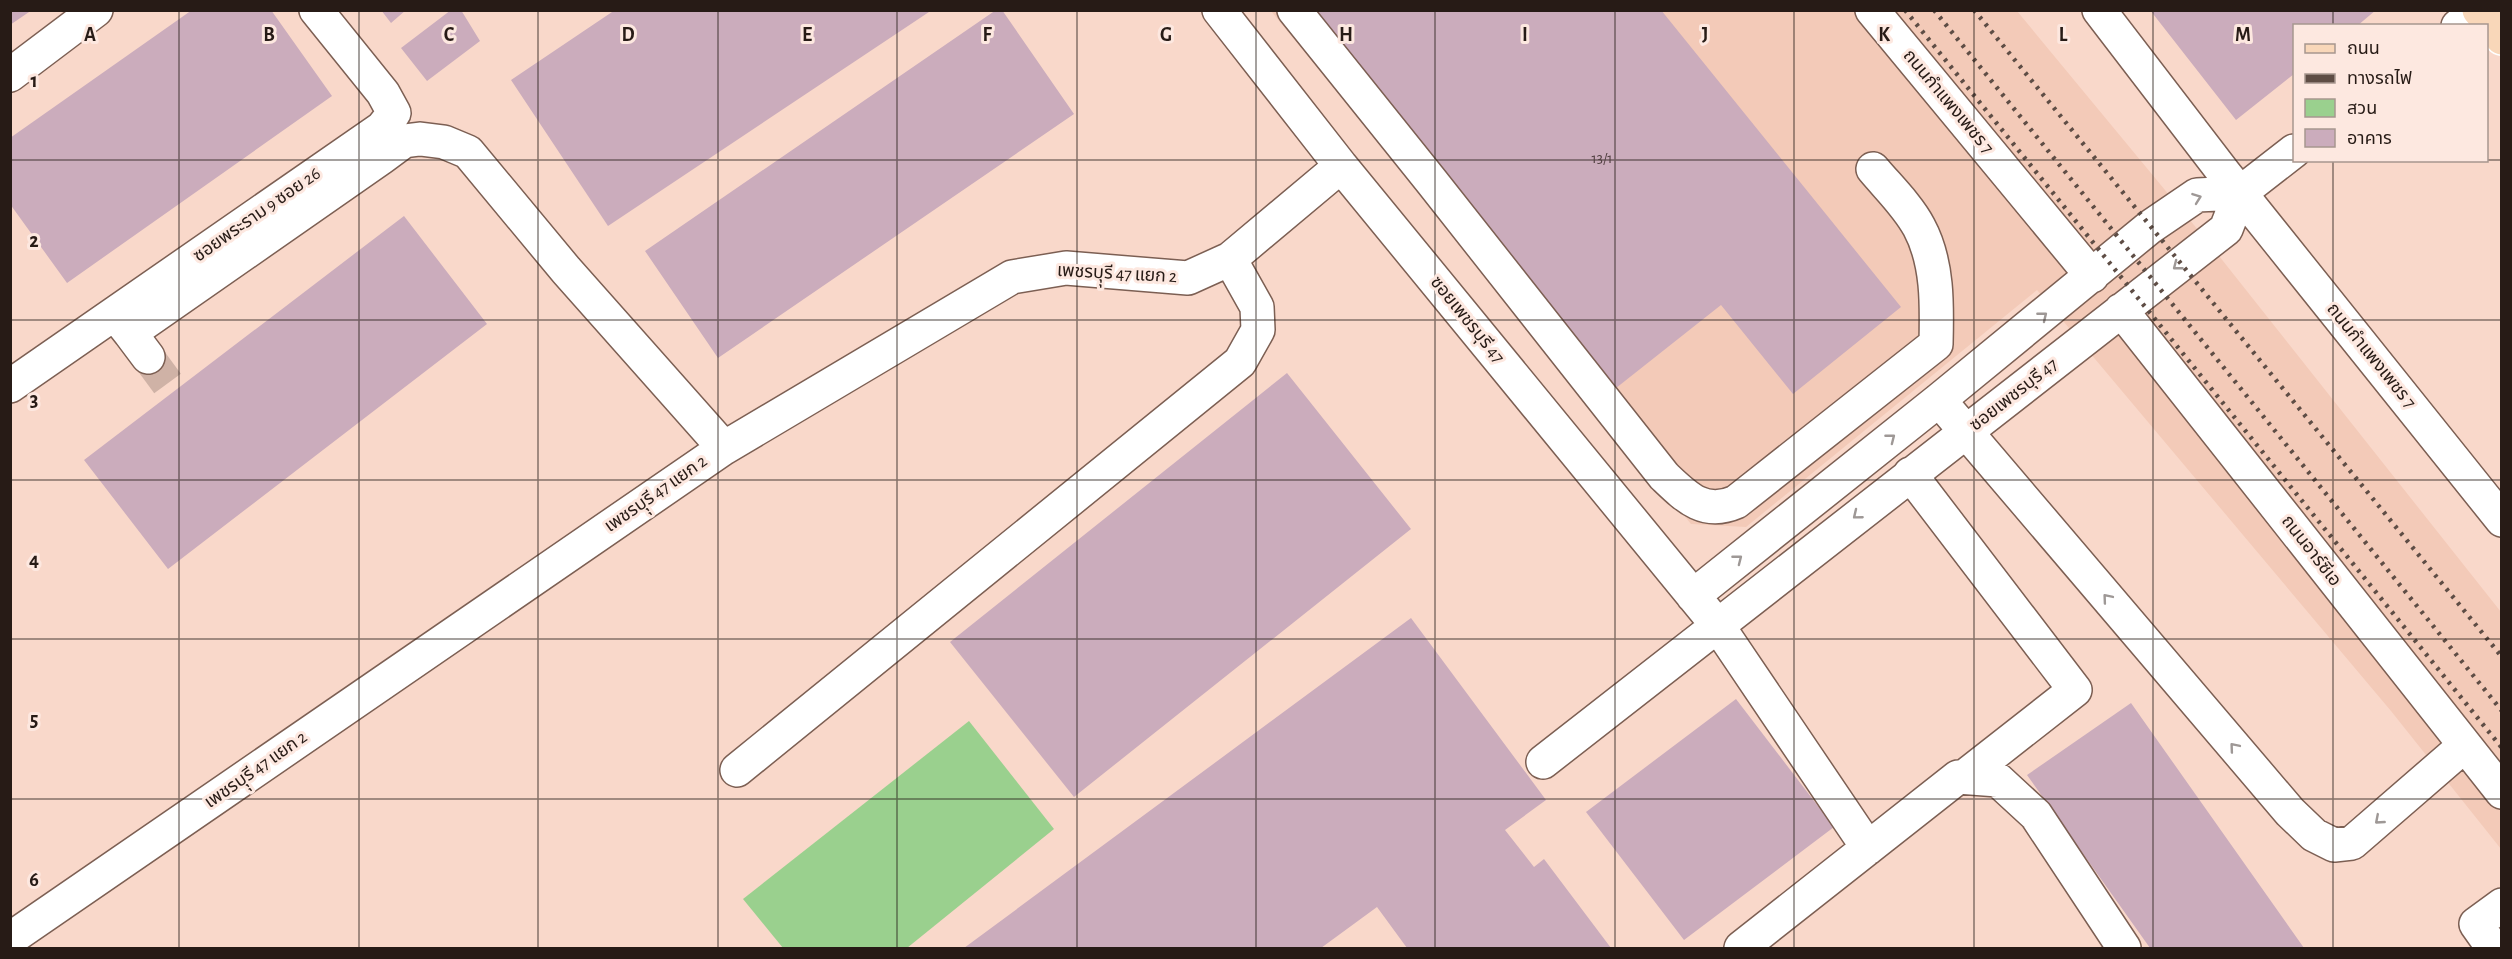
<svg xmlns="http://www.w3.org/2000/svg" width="2512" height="959" font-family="'Alegreya Sans','Noto Sans Thai',sans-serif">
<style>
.built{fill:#f3cab8}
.green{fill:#9ad08e}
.building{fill:#cbacbc}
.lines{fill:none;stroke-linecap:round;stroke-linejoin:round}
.minor-tunnel{stroke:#cfb2a6;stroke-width:33;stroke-dasharray:33 16;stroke-linecap:butt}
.minor-casing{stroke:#7c5f53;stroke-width:36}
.major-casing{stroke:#fff;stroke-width:36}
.minor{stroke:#fff;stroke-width:33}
.major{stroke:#f9d7b9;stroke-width:33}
.rail{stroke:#5e4d45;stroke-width:4.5;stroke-dasharray:3 6;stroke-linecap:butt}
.oneway{stroke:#9e9896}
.grid{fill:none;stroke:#271b16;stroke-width:1.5;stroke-opacity:0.55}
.labels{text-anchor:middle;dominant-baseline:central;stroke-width:6;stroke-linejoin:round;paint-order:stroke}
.number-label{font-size:15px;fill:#503f40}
.street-label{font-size:18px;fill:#271b16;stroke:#fde8e0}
.grid-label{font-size:20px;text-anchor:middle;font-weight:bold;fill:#271b16;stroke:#fde8e0;stroke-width:6;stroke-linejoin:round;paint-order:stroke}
</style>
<rect width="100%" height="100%" fill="#f9d8ca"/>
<!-- built -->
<path class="built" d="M1271 11H2017L2208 242 2501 612V849L2391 711 2037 290 1746 527 1691 524Z"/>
<!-- green -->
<path class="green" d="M969 721 1054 829 907 948H783L743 899Z"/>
<!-- building -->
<path class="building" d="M10 10H32L10 25Z
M192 10H271L332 96 67 283 10 204V138Z
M381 10H406L391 23Z
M451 10H461L480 41 427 81 401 48Z
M615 10H932L608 226 511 80Z
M996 10H1002L1074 114 718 358 645 251Z
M1304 10H1661L1901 307 1793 394 1721 305 1611 392Z
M2150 10H2376L2357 26H2294V74L2236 120Z
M404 216 487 324 168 569 84 460Z
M1287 373 1411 529 1074 797 950 642Z
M1411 618 1546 800 1505 830 1534 867 1544 859 1611 948H1407L1377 907 1321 948H964Z
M1736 699 1834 827 1684 940 1586 812Z
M2131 703 2304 948H2150L2027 775Z"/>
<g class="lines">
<!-- minor-tunnel -->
<path class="minor-tunnel" d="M148 357 170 387"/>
<!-- minor casing -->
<g class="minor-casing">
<path id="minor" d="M1219 10 1341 166 1718 626 1868 848
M1294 10 1432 182 1664 476C1686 497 1704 516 1736 502L1936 344C1937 305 1938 262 1919 227 1908 206 1888 187 1873 169
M1872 10 2092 276
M2099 10 2224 173 2502 520
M2458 26 2479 10
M10 75 96 10
M381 158 404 141 420 139 444 142 468 152 566 270 724 448
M2121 310 2502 792
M115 314 130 333 381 158 382 136
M130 333 148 357
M10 386 382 128 394 113 383 93 316 10
M1939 400 2290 812 2314 835 2334 845 2352 843 2464 746
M1910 474 2075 690 1964 777
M1693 596 1939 400 2150 227 2197 195 2240 193
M1543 762 2226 229 2240 193 2294 151
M737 770 1240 362 1258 330 1257 307 1230 259
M10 939 724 448 1012 277 1066 268 1188 278 1230 259 1341 166
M1741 948 1958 777 1998 780 2036 815 2124 948
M2493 948 2476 924 2502 905"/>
</g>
<!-- major casing -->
<g class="major-casing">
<path id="major" d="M2479 10 2502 38"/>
</g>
<!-- minor -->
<use href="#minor" class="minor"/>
<!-- major -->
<use href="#major" class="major"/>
<!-- rail -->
<path class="rail" d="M1905 10 2502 748
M1934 10 2502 711
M1974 10 2502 657"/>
</g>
<!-- one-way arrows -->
<defs><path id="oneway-chevron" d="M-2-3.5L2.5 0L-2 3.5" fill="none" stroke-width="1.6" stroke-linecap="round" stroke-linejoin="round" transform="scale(1.5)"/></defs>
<g class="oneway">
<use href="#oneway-chevron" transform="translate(2197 198) rotate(-20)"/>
<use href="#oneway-chevron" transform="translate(2177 266) rotate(142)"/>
<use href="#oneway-chevron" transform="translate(2043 316) rotate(-39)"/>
<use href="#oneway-chevron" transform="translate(1891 438) rotate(-38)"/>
<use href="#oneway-chevron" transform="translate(1857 515) rotate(141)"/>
<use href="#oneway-chevron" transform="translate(1738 559) rotate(-38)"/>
<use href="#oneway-chevron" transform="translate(2107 598) rotate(-130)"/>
<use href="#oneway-chevron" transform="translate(2234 747) rotate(-130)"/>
<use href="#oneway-chevron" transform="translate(2379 820) rotate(139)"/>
</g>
<!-- grid -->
<path class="grid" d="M179 10V948M359 10V948M538 10V948M718 10V948M897 10V948M1077 10V948M1256 10V948M1435 10V948M1615 10V948M1794 10V948M1974 10V948M2153 10V948M2333 10V26M10 160H2294M2333 160V948M2486 160H2502M10 320H2502M10 480H2502M10 639H2502M10 799H2502"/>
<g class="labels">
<!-- number labels -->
<g class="number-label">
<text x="1602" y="158">13/1</text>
</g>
<!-- street labels -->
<g class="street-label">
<text transform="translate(1948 102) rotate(50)">ถนนกำแพงเพชร 7</text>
<text transform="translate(257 215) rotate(-35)">ซอยพระราม 9 ซอย 26</text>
<text transform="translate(1117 274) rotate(3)">เพชรบุุรี 47 แยก 2</text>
<text transform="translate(1467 320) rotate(51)">ซอยเพชรบุรี 47</text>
<text transform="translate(2371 356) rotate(51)">ถนนกำแพงเพชร 7</text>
<text transform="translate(2014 395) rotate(-38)">ซอยเพชรบุรี 47</text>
<text transform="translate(656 494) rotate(-35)">เพชรบุุรี 47 แยก 2</text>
<text transform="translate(2311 551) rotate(52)">ถนนอาร์ซีเอ</text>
<text transform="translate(256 770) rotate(-35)">เพชรบุุรี 47 แยก 2</text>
</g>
</g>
<g class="grid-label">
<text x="90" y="41">A</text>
<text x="269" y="41">B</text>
<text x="449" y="41">C</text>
<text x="628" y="41">D</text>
<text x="807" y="41">E</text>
<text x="987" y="41">F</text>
<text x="1166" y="41">G</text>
<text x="1346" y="41">H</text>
<text x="1525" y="41">I</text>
<text x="1705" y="41">J</text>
<text x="1884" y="41">K</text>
<text x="2063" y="41">L</text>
<text x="2243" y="41">M</text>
<text x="34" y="87">1</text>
<text x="34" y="247">2</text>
<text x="34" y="406">3</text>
<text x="34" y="566">4</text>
<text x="34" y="726">5</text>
<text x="34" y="886">6</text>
</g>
<!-- border -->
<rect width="2512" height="959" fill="none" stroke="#271b16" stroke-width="24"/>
<!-- legend -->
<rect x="2293" y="24" width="195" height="138" fill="#fde8e0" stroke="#a7968f" stroke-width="1.5"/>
<rect x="2305" y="44" width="30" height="9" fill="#f9d7b9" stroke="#a7968f" stroke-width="1.5"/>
<text x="2347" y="54" font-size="18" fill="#271b16">ถนน</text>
<rect x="2305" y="74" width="30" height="9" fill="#5e4d45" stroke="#a7968f" stroke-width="1.5"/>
<text x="2347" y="84" font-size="18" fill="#271b16">ทางรถไฟ</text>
<rect x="2305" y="99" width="30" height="18" fill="#9ad08e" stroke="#a7968f" stroke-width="1.5"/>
<text x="2347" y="114" font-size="18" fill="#271b16">สวน</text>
<rect x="2305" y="129" width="30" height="18" fill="#cbacbc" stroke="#a7968f" stroke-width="1.5"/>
<text x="2347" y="144" font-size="18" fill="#271b16">อาคาร</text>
</svg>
